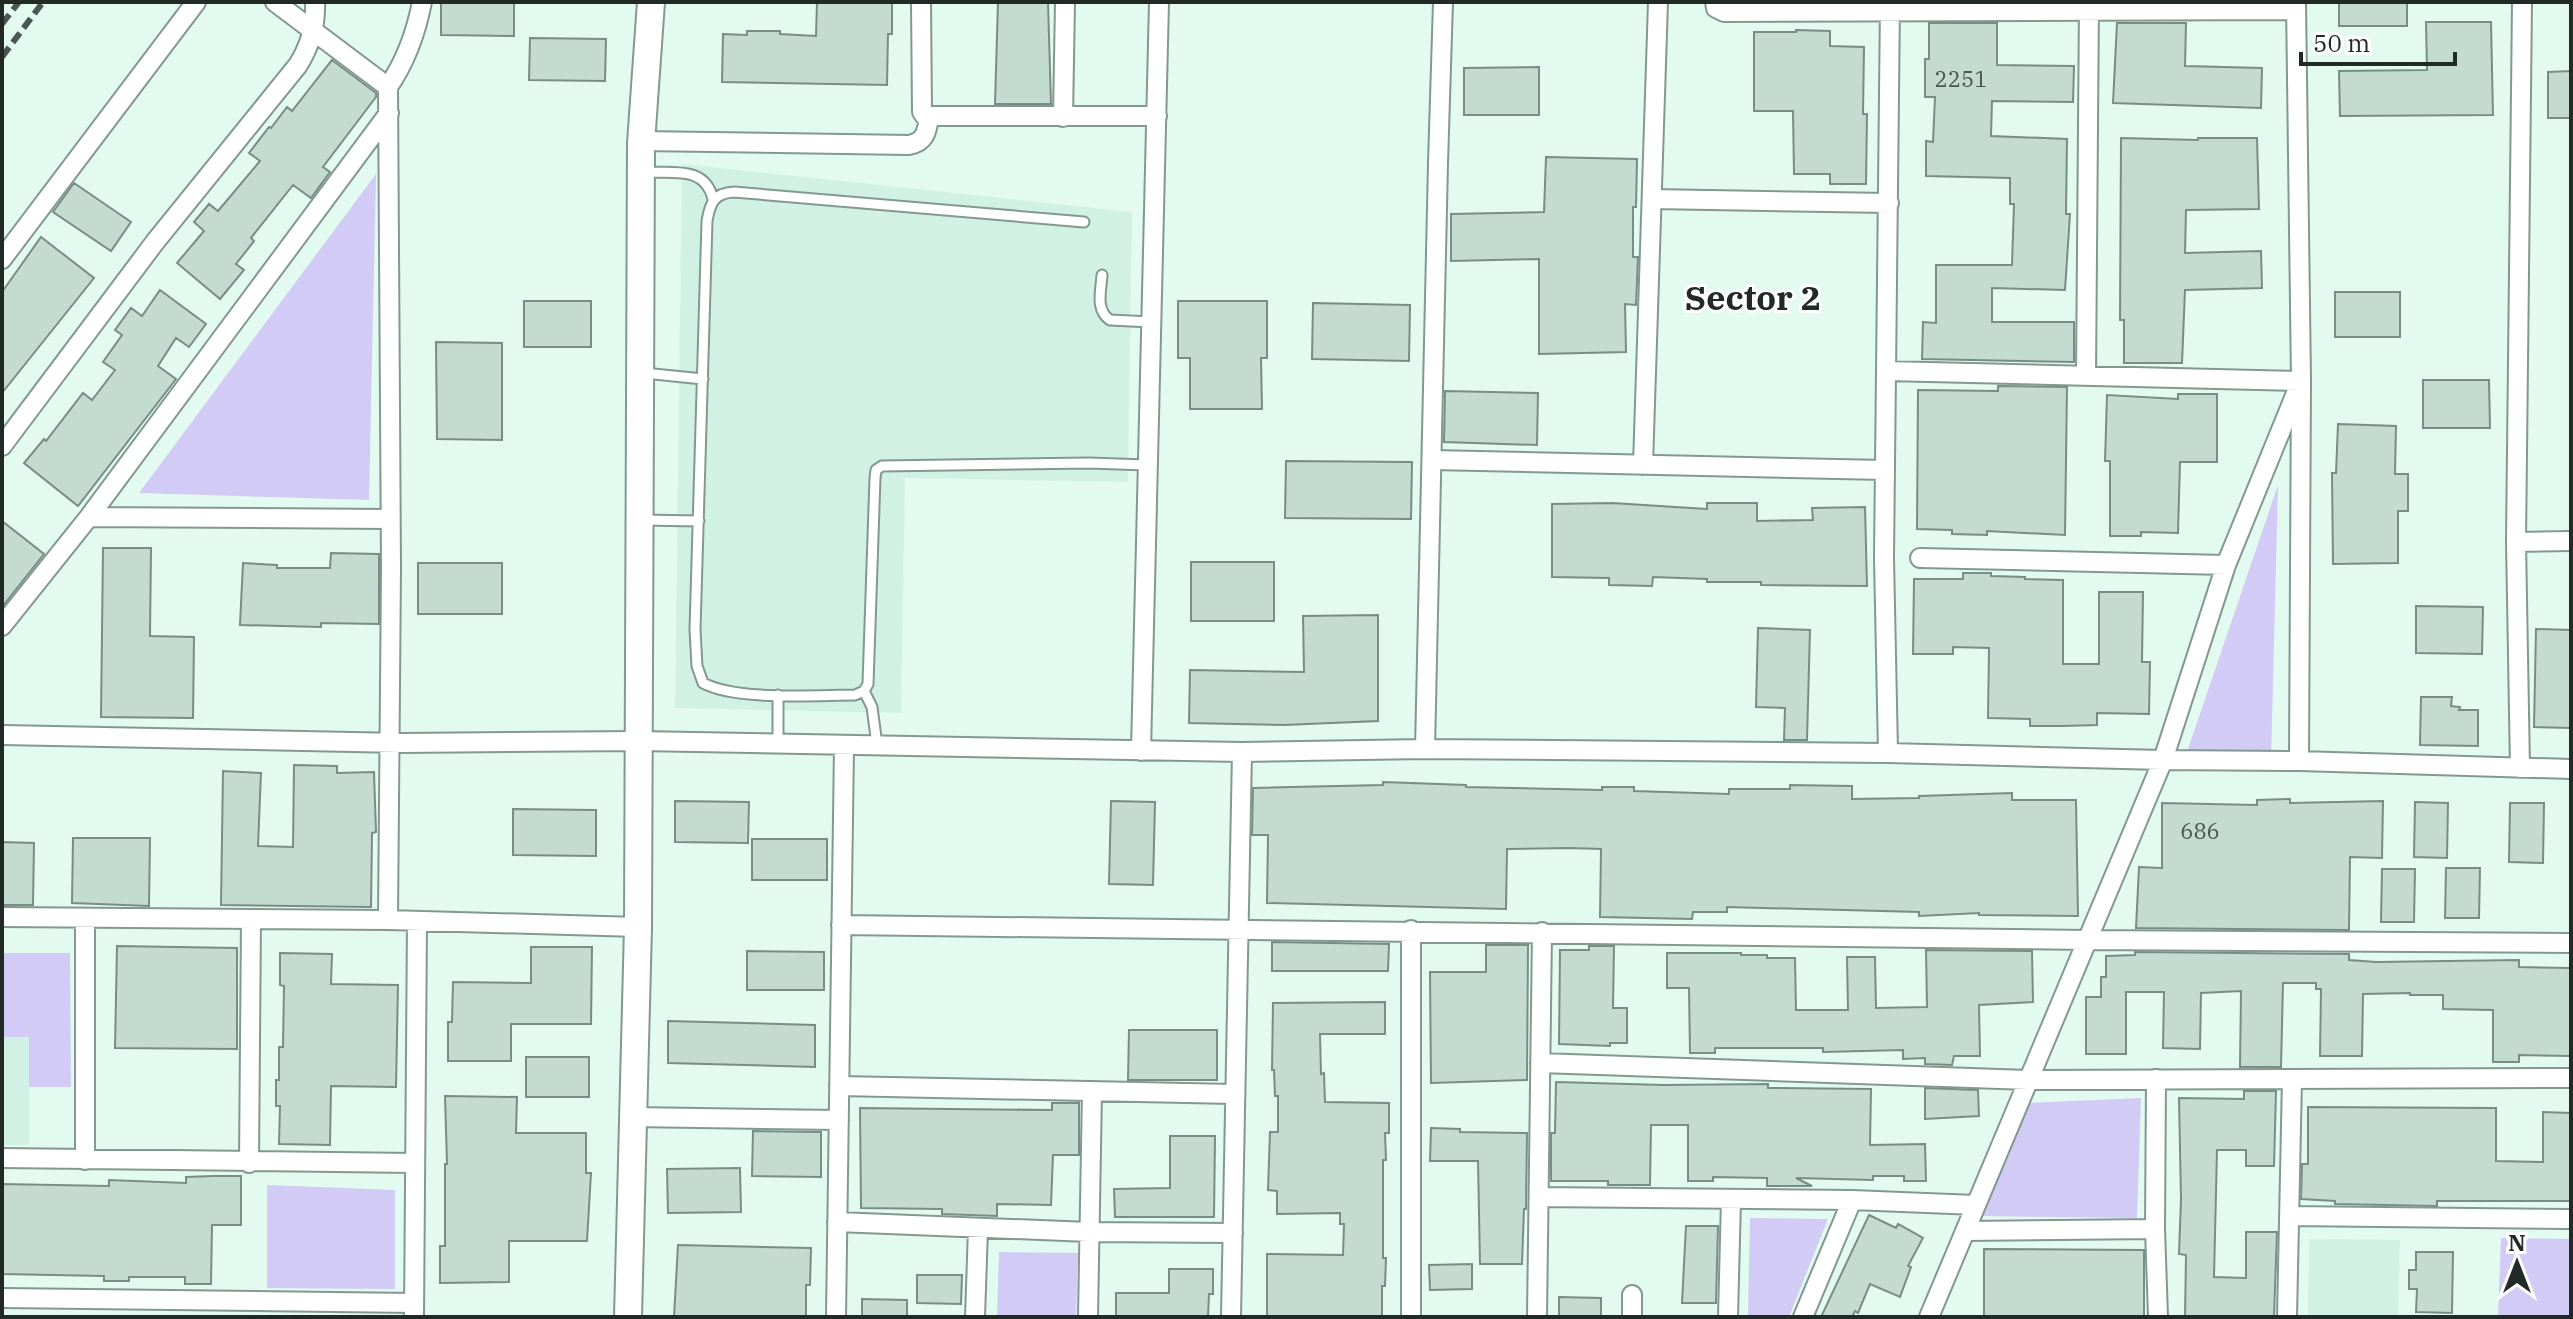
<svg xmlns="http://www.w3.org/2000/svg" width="2573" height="1319" font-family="'IBM Plex Serif',serif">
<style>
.built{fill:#d1f1e5}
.green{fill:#d1cbf5}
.building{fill:#c4dbd2;stroke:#788d85;stroke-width:2}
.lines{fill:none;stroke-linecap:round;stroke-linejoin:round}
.lane-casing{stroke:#839891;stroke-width:13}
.street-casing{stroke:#839891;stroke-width:22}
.secondary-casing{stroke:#839891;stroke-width:30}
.lane{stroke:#fff;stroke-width:9}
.street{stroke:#fff;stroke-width:18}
.secondary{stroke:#fff;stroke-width:26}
.rail{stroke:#4a5652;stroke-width:6;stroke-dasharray:12 6;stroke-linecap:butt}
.labels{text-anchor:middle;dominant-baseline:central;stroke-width:6;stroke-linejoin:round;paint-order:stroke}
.number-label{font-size:22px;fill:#4a5652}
.district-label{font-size:34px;font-weight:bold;fill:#212a27;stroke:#fff}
</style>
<rect width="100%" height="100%" fill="#e3faf1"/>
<!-- built -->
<path class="built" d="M682 164 1132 212 1128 482 905 478 901 713 675 708Z
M2 1037H29V1145H2Z
M2309 1239 2400 1240 2398 1317H2308Z"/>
<!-- green -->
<path class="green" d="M376 174 369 500 139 493Z
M2278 485 2271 761 2185 758Z
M2 953H70L71 1087H29V1037H2Z
M2141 1098 2137 1218 1976 1216 2026 1103Z
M267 1185 395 1190V1289L267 1288Z
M1750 1218 1828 1219 1789 1317H1748Z
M2501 1238 2571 1239V1317H2498Z
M999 1252 1078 1253 1076 1317H997Z"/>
<!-- building -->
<path class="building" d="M441 2H514V36L441 35Z
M817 2H892V34H888L887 85 722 82 723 34 747 35V31H780V34L816 36Z
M998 2H1048L1051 104H995Z
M2339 2H2407V26H2339Z
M2426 22H2491L2493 115 2340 116 2339 71 2427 70Z
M1929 23H1997V65L2074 66 2073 102 1992 101 1991 136 2067 139 2066 214H2070L2065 290 1992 288V322H2074V362L1922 359 1923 322 1936 323V265H2012L2014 204H2010V178L1926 176V141L1933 142 1935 97H1925V59H1929Z
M2117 23H2186L2185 66 2262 68 2261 108 2113 103Z
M1796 30 1830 31V46L1864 47 1863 114H1867L1866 184H1830V174H1794L1793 111H1754V32H1796Z
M530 38 606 39 605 81 529 80Z
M332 60 376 93V97L323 167 330 172 311 198 293 185 251 238 254 241 236 264 244 270 220 299 177 263 204 231 194 222 209 204 218 211 260 161 249 153 269 127 271 128 287 107 292 111Z
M1539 67V115H1464V68Z
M2571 71V118H2548V72Z
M2121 138 2198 140V138H2257L2259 209 2186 210 2185 253 2261 251 2262 288 2185 290 2182 363H2124V320H2120Z
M1546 157 1637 159 1636 207H1633V257H1638L1636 305 1625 304 1626 352 1539 354V259L1451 261V214L1544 212Z
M74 183 131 222 111 251 53 212Z
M41 237 94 278 2 393V292Z
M160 290 206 324 189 347 176 338 158 366 176 379 78 506 24 463 44 439 46 441 83 393 92 400 115 370 103 362 122 335 115 330 131 308 142 316Z
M2335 292H2400V337H2335Z
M524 301H591V347H524Z
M1178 301H1267V358H1261L1262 409H1190V358H1178Z
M1313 303 1410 305 1409 361 1312 359Z
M436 342 502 343V440L437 439Z
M2423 380H2489L2490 428H2423Z
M1998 386 2067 387 2065 535 1987 531V535L1952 534V530L1917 529 1918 390 1998 391Z
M1445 391 1538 393 1537 445 1444 442Z
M2178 394H2217V462H2180L2178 533 2141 532V536H2110V461H2105L2107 395 2178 399Z
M2338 424 2396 426 2395 474H2408V511H2398V563L2333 564 2332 473H2336Z
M1286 461 1412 462 1411 519 1285 518Z
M1612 503 1707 509V503H1757V521L1813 520 1812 508 1865 507 1867 586 1761 585V582H1707V579L1653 577 1652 586 1609 585V578L1552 577V504Z
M2 521 44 554 2 607Z
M103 548H151L150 636 194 637 193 718 101 717Z
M331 553 379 554V624L321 623V627L240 625 243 563 277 565V568H330Z
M1191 562H1274V621H1191Z
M418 563H502V614H418Z
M1963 573H1991V576L2025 577V579L2063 580V664H2099V592H2143L2142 662H2150L2149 714 2097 713V725L2062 726H2030V719L1988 718 1989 648 1953 647V654H1913L1914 579H1963Z
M2416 606 2483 607 2482 654 2416 653Z
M1378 615V721L1284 725 1189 723 1190 670 1304 672 1303 616Z
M1758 628 1810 630 1807 740H1784L1785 708 1756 707Z
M2536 629 2571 630V728L2534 727Z
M2421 697H2452L2451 706 2460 707 2459 710H2478V746L2420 745Z
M294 765 337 766V773L374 772 376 832 372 833 371 907 221 905 223 771 261 773 258 846 293 847Z
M1383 782 1466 785V787L1602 790V787H1634V791L1729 794V789H1790V785L1852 786V799L1919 798V796L2012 793V800H2076L2078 916 1979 915V913L1919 916V912L1727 907V912H1693L1692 919 1600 917 1601 849 1569 848 1507 849 1506 909 1267 903 1268 835H1252L1253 788 1383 785Z
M2290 799V803L2383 801 2382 858 2350 857 2349 930 2136 928 2139 867 2162 868V803L2257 805V800Z
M675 801 749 802 748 843 675 842Z
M1111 801 1155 802 1153 885 1109 884Z
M2415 802 2448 803 2447 858 2414 857Z
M2510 803H2544L2543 863 2509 862Z
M513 809 596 810V856L513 855Z
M73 838H150L149 906 72 903Z
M752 839H827V880H752Z
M2 842 34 843 33 905H2Z
M2446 868H2480L2479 918H2445Z
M2382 869H2415L2414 922H2381Z
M1272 942 1389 944 1388 971H1272Z
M1486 945H1528L1527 1080 1431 1083 1430 972H1486Z
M117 946 237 948V1049L115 1048Z
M1589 946H1614L1613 1008H1627V1043H1610V1046L1559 1044 1560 950H1589Z
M531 947H592L591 1024H511V1061H448V1022H452L453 982 531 983Z
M1926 950 2032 951 2033 1002 1979 1005 1980 1056H1954L1952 1065 1925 1064V1058L1903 1059V1050L1823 1052V1048H1715V1053H1690L1689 988H1667V953H1741V955H1767V958H1795L1796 1010H1848L1847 957H1875L1876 1008 1927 1007Z
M747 951 824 952V990H747Z
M2135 952 2349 954V960L2376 962 2519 960V967L2571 968 2570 1056 2519 1055V1062H2493V1010L2443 1009V995H2410V993L2363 994 2362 1056H2320L2321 989H2316V983H2283L2281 1067H2240L2241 991 2201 993 2200 1049 2163 1048 2164 992H2126V1054H2086V997H2101V977H2106V956L2135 955Z
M280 953 332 954 331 984 398 985 396 1087 331 1086 330 1145 279 1144 280 1106H276V1080H279V1047H283L284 986 280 985Z
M1385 1002V1034H1320L1321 1074 1324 1073 1325 1102 1389 1103V1133H1385L1386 1160H1383V1258H1386L1385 1286H1382V1317H1267V1254L1343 1255 1344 1224H1340V1213L1277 1214V1191L1268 1190 1270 1132H1278V1096H1275L1274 1070H1272L1273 1003Z
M668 1021 815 1025V1067L668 1063Z
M1129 1030H1217V1080H1128Z
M526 1057H589V1097H526Z
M1556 1082 1664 1085 1768 1084V1088L1871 1089 1870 1145 1925 1144 1926 1181H1904V1176H1873V1180L1796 1178 1812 1186H1767V1178L1713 1177V1181H1688V1125H1651L1650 1185H1608V1181H1551V1133H1555Z
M1925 1088 1978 1090 1979 1116 1925 1119Z
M2244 1091H2276L2274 1166H2246V1150H2217L2214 1277 2246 1278V1232H2277L2274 1317H2185L2186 1255 2179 1254 2181 1199 2179 1098 2244 1099Z
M445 1096 517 1097 516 1133H586V1173H591L587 1241H509V1282L440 1283V1246H445V1164H447Z
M1052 1103H1079V1155H1053L1051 1205 997 1204V1216L942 1214V1209L861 1208 860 1108 1052 1110Z
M2308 1107 2496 1108V1161L2543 1162V1112L2571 1113V1201H2437V1206L2335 1204V1201L2301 1199 2302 1164H2308Z
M1431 1128 1460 1129V1132L1527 1133 1526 1209H1524L1522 1264H1480L1478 1161H1430Z
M753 1131 821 1132V1177L752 1176Z
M1170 1136H1215L1214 1217H1115L1114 1189 1170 1188Z
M740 1168 741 1212 668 1213 667 1169Z
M213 1176H241V1225H212L211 1284H185V1277H129V1281H104V1276L2 1274V1184L109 1186V1180L186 1183V1177Z
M1869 1215 1896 1228 1898 1224 1923 1238 1908 1266 1911 1267 1900 1297 1870 1284 1858 1313 1855 1311 1852 1317H1821Z
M1686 1226H1718L1716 1303H1682Z
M678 1245 811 1248 810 1285H806V1317H674Z
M1984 1249 2144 1250V1317H1984Z
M2416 1252H2453L2452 1313 2416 1312 2417 1289H2409V1270H2416Z
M1472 1264V1289L1430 1290 1429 1265Z
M1169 1269H1213V1294H1209L1208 1317 1116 1316V1293H1169Z
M917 1275H962L961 1304 917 1303Z
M1559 1297 1601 1298V1317H1559Z
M862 1299 907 1300V1317H862Z"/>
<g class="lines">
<!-- lane casing -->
<g class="lane-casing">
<path id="lane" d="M643 172C673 174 705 165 713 199
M1084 222 734 192C714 193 710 203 707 221L695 630 697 666 703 683C737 701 815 695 855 695L864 691 868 684 875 478 876 470 882 466 1089 463 1147 465
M1102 275C1101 291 1095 310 1110 320L1151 322
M644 373 703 379
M642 520 699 521
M864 691 872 707 877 745
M778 695V745"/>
</g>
<!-- street casing -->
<g class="street-casing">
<path id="street" d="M275 2 388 87
M921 2 922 112 925 116H1157
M1715 2 1716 8 1724 12 2296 10
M2296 2 2301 381 2299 761
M1063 117 1065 2
M641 141 909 145C925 142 927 132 929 117
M1652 199 1889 203
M2 259 196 2
M1886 371 2301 381 2226 565 2163 760 1929 1317
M2086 376 2089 2
M2 446 155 242 298 65C310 46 316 25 315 2
M1432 460 1885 470
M1643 465 1658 2
M89 517 390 519
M2516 542 2571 541
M1920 558 2226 565
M2 626 89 517 389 113
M2 735 401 743 639 741 1242 752 1425 749 1888 753 2163 760 2299 761 2571 769
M1425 749 1438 163 1443 2
M1141 751 1159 2
M1888 753 1884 558 1890 2
M2520 768 2516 542 2522 2
M2 917 388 920 638 927
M388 920 391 568 388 87C406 61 416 33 422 2
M841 925 2087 940 2571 943
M1540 1063 2028 1080 2571 1078
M2156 1079 2155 1229 2158 1317
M839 1086 1234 1094
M632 1117 839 1120
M2 1158 415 1163
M85 1160V918
M249 1163 251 919
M1539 1197 1852 1200 1976 1205
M2289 1216 2571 1219
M837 1222 1089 1232 1233 1233
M1965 1231 2155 1229
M1632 1295V1317
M2 1298 414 1303
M414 1317 417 921
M836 1317 844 747
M975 1317 978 1229
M1088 1317 1092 1091
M1231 1317 1242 752
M1411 1317V930
M1537 1317 1542 932
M1728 1317 1731 1199
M1803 1317 1852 1200
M2287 1317 2292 1079"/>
</g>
<!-- secondary casing -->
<g class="secondary-casing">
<path id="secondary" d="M628 1317 638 927 641 143 651 2"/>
</g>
<!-- lane -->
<use href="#lane" class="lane"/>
<!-- street -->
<use href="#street" class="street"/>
<!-- secondary -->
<use href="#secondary" class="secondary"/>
<!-- rail -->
<path class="rail" d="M2 24 19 2
M2 57 43 2"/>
</g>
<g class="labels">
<!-- number labels -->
<g class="number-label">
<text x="1961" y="78">2251</text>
<text x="2200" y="830">686</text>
</g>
<!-- district labels -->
<g class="district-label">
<text x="1753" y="297">Sector 2</text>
</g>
</g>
<!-- border -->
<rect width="2573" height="1319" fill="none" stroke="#212a27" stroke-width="8"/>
<!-- north arrow -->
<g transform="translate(2517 1263)" stroke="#ffffff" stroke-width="6" paint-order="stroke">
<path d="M0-6L14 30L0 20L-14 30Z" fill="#212a27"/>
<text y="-12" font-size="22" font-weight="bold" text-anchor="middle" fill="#212a27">N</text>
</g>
<!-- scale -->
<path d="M2301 52v12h154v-12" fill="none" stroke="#212a27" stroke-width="4"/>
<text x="2313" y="52" font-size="24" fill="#212a27" stroke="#ffffff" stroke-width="6" paint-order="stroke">50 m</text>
</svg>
